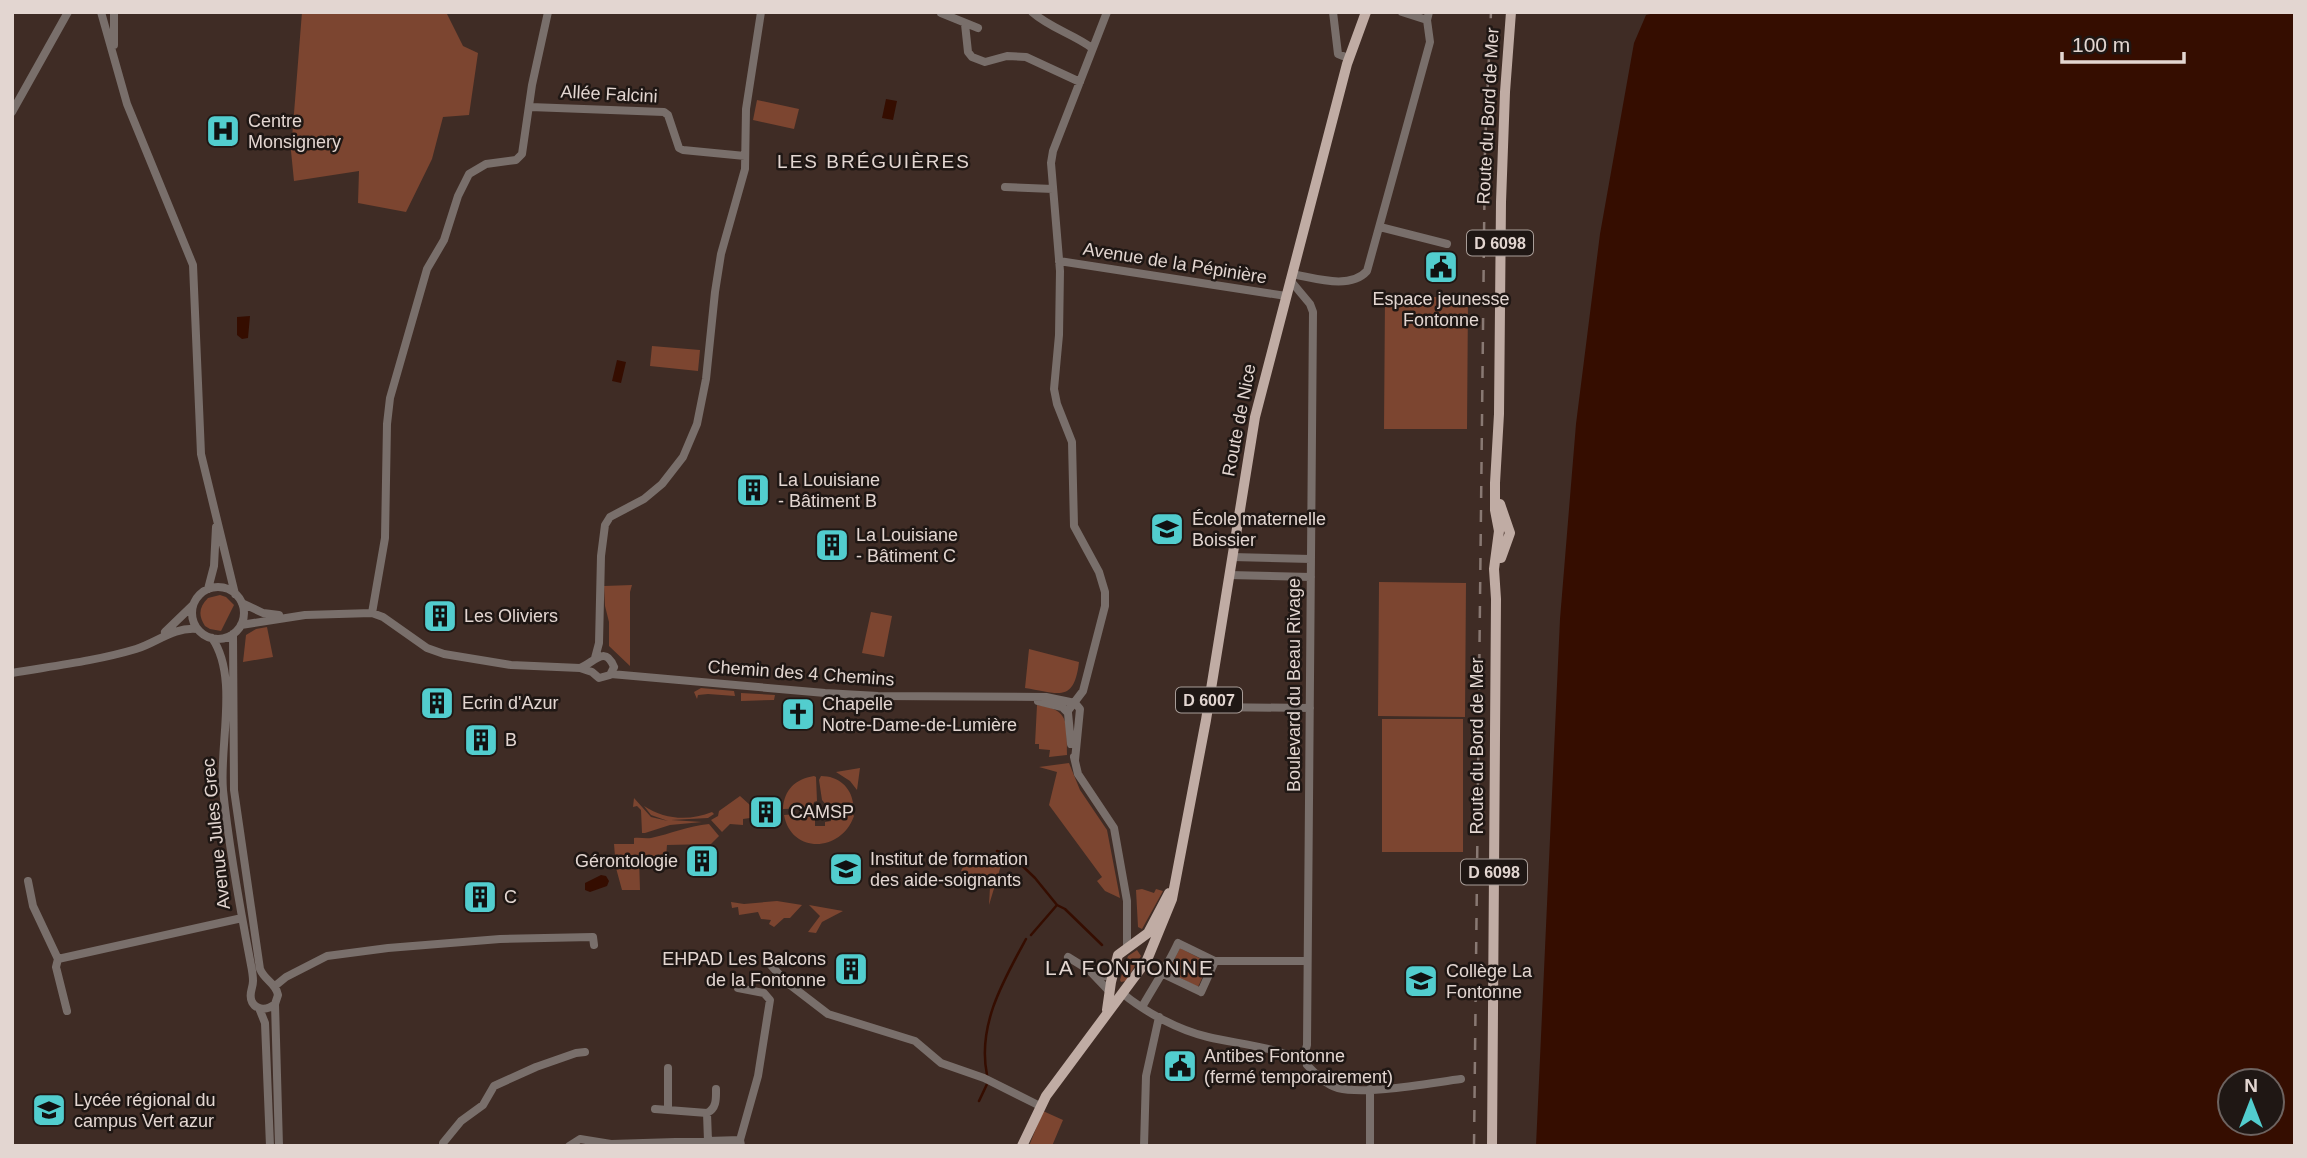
<svg xmlns="http://www.w3.org/2000/svg" width="2307" height="1158" font-family="Helvetica,sans-serif">
<style>
.green{fill:#7c4530}
.water{fill:#350d00;fill-rule:evenodd}
.lines{fill:none;stroke-linecap:round;stroke-linejoin:round}
.stream{stroke:#350d00;stroke-width:2.5}
.minor{stroke:#796f6b;stroke-width:8}
.major{stroke:#c0aca4;stroke-width:10}
.rail{stroke:#897973;stroke-width:2.5;stroke-dasharray:12 12;stroke-linecap:butt}
.labels{text-anchor:middle;dominant-baseline:central;stroke-width:5;stroke-linejoin:round;paint-order:stroke}
.shield{fill:#1f1714;stroke:#a89d98;stroke-width:2}
.shield-label{font-size:16px;font-weight:bold;fill:#e3d6d1}
.street-label{font-size:18px;fill:#e3d6d1;stroke:#1f1714}
.poi-label{font-size:18px;fill:#e3d6d1;stroke:#1f1714;text-anchor:start}
.neighbourhood-label{font-size:19px;letter-spacing:2px;fill:#e3d6d1;stroke:#1f1714}
.quarter-label{font-size:21px;letter-spacing:2px;fill:#e3d6d1;stroke:#1f1714}
</style>
<rect width="100%" height="100%" fill="#3f2c25"/>
<!-- green -->
<path class="green" d="M302 12H446L463 46 478 53 469 115 443 117 432 159 406 212 358 203 359 171 294 181 291 151Z
M757 100 799 109 794 129 753 120Z
M1385 297H1468L1467 429H1384Z
M652 346 700 350 698 371 650 366Z
M1379 582 1466 583 1465 717 1378 716Z
M632 585 630 592V666L609 646V622L605 606 604 586Z
M220 595 226 597 234 605 221 631 210 629 205 626C198 615 199 607 208 598Z
M871 612 892 616 884 657 862 653Z
M267 627 273 657 243 662 246 635 256 629Z
M1029 649 1079 662C1074 704 1058 693 1025 688Z
M701 688 734 691 735 696 708 694 698 695 697 699 694 692Z
M741 693 775 695 774 700 741 701Z
M1037 705C1072 709 1066 726 1067 755L1049 757 1050 750 1039 749V744H1035Z
M1382 719H1463V852H1382Z
M1069 763 1080 790 1107 830 1120 898 1105 891 1097 881 1102 877 1049 805 1057 772 1039 767Z
M860 768 857 790 850 781 836 772Z
M814 776 816 777 817 801 814 802 812 808 783 809C784 790 795 779 814 776Z
M821 776C838 776 851 787 853 803L828 807 822 800 819 780Z
M740 796 750 805V818L743 819V825L730 824 722 832 711 820 718 816 719 811Z
M634 798 651 817 668 821 651 815 644 806C665 820 690 821 712 812L714 814 708 818 671 820 702 822 670 825 645 833H642L641 810 637 806 633 807Z
M851 811 854 816C841 853 791 854 784 815L810 813 815 818V826H825V822L831 821V812Z
M709 824 719 836 711 844 667 845 666 857 639 858 640 890H622L616 868 614 844H634V838C640 837 645 839 651 838 670 834 688 826 709 824Z
M998 861 1002 862 989 905 990 887 961 871 963 867Z
M1142 889 1154 893 1156 889 1163 891 1142 929 1138 927 1136 890Z
M777 901 802 905 790 918H784L774 927 769 924 771 920 761 919 758 912 739 915 738 907 732 908 731 902 744 904Z
M809 905 843 911 822 922 816 933 808 932 820 916Z
M1180 948 1209 963 1198 987 1168 972Z
M1137 950 1141 956 1126 981 1121 982 1120 980 1128 956Z
M1043 1111 1063 1120 1052 1146H1029Z"/>
<!-- water -->
<path class="water" d="M1666 12H2295V1146H1536L1560 619 1576 424 1600 234 1634 43 1646 15 1655 13 1664 14ZM2230 1081H2272V1123H2230Z
M886 99 897 101 893 120 882 118Z
M250 316 248 338 242 339 237 335V317Z
M617 360 626 362 621 383 612 381Z
M601 875 606 876 609 881 607 886 590 892 585 890V883Z"/>
<g class="lines">
<!-- stream -->
<path class="stream" d="M997 851 1010 854 1035 878 1057 905
M1031 935 1057 905 1065 909 1102 945
M987 1075C977 1026 1003 981 1026 939
M979 1101 988 1082"/>
<!-- minor -->
<path class="minor" d="M101 12 127 104 193 265 201 454 235 594
M1032 12C1050 28 1073 34 1092 48
M1333 12 1338 54 1348 58
M1402 12 1427 20
M941 13 978 28
M965 24 968 52 972 57 985 62 1007 56 1026 57 1080 82
M114 45V12
M530 107 664 112 668 115 679 148 683 150 745 156
M12 112 68 12
M1005 187 1053 189
M1380 227 1447 244
M1059 261 1286 296
M1292 274C1315 278 1350 290 1367 271L1430 42 1427 20 1429 12
M1290 280 1310 304 1313 312 1307 1045 1304 1056
M1232 557 1311 559
M1229 575 1311 577
M192 613a26 26 0 1 1 52 0a26 26 0 1 1-52 0Z
M208 589 214 566 216 527
M242 603 263 613 279 615
M372 613 385 538 387 424 390 398 427 269 444 240 458 196 469 174 486 164 516 160 522 154 532 85 548 12
M241 625 305 615 372 613 383 617 427 648 444 654 511 665 580 668 592 672 599 678 610 675 614 667
M165 632 193 605
M233 634 234 790 260 969C265 981 276 983 278 995L275 1004 279 1146
M212 638C239 677 219 745 223 790 229 849 240 908 251 965 252 970 253 976 253 981 253 989 248 994 252 1002 257 1011 268 1010 275 1004
M595 658 599 643 601 556 605 525 610 517 644 499 662 484 683 457 697 424 706 379 715 292 721 254 745 169 746 109 761 12
M580 668C594 663 605 644 614 667
M12 673C53 666 96 661 136 649 158 642 173 627 197 629
M611 674 825 693 878 696 1046 697 1075 703 1080 709 1075 760
M1038 701 1062 707 1068 713 1071 744
M1208 707 1310 708
M1067 712 1083 691 1105 606V592L1099 572 1074 526 1072 442 1057 404 1054 389 1059 335 1060 271 1051 163 1053 151 1107 12
M1074 757 1078 774 1114 828 1127 901V947
M28 881 33 906 58 959 242 918
M1068 957 1089 970 1111 978
M58 959 56 967 67 1011
M1215 961H1307
M769 963 785 981 828 1014 915 1041 941 1063 984 1078 1040 1106
M1089 970 1109 991
M275 986 286 977 327 956 388 948 500 939 593 937 594 945
M738 988 764 993 770 1000 758 1076 740 1140 741 1146
M1122 993C1145 1012 1178 1030 1208 1037 1238 1044 1270 1046 1298 1059
M1142 1007C1154 986 1168 965 1178 943L1215 961 1201 992 1161 973
M259 1008 265 1023 270 1146
M1307 1065C1316 1074 1326 1085 1338 1088 1367 1095 1430 1083 1461 1079
M655 1109 707 1113 708 1141
M668 1110V1068
M707 1113C717 1108 716 1098 716 1089
M443 1146V1143L461 1121 483 1105 494 1086 536 1067 576 1053 585 1052
M569 1146 580 1139 611 1144 740 1140
M1144 1146 1146 1076 1159 1017
M1370 1146V1089"/>
<!-- major -->
<path class="major" d="M1500 504 1510 533 1501 558
M1107 1010 1111 982 1118 955 1148 933 1169 893
M1022 1146 1046 1096 1147 960 1172 899 1206 720 1255 417 1347 64 1366 12
M1492 1146 1496 599 1494 569 1499 531 1495 510V483L1499 414 1501 202 1505 92 1511 12"/>
<!-- rail -->
<path class="rail" d="M1474 1146 1485 147 1491 12"/>
</g>
<!-- icons -->
<defs>
<g id="hospital-square" transform="scale(1.75)"><rect x="-9" y="-9" width="18" height="18" rx="4" fill="#52cdce" stroke="#1f1714"/><path d="M-5-5h3v3.5h4V-5h3V5h-3V1.5h-4V5h-3Z" fill="#111"/></g>
<g id="civic-square" transform="scale(1.75)"><rect x="-9" y="-9" width="18" height="18" rx="4" fill="#52cdce" stroke="#1f1714"/><path d="M-.6-6.5H3V-4.5H.6V-3L4-1V1h2V6H-6V1h2V-1L-.6-3ZM-1.2 2.5V6h2.4V2.5Z" fill="#111"/></g>
<g id="building-square" transform="scale(1.75)"><rect x="-9" y="-9" width="18" height="18" rx="4" fill="#52cdce" stroke="#1f1714"/><path d="M-4-6H4V6H1V3H-1V6H-4ZM-2.5-4.3h1.7v1.8h-1.7ZM.8-4.3h1.7v1.8H.8ZM-2.5-1h1.7V.8h-1.7ZM.8-1h1.7V.8H.8Z" fill="#111"/></g>
<g id="school-square" transform="scale(1.75)"><rect x="-9" y="-9" width="18" height="18" rx="4" fill="#52cdce" stroke="#1f1714"/><path d="M0-5L7-2L0 1L-7-2ZM-4 1L0 2.5L4 1V4Q0 6-4 4Z" fill="#111"/></g>
<g id="church-square" transform="scale(1.75)"><rect x="-9" y="-9" width="18" height="18" rx="4" fill="#52cdce" stroke="#1f1714"/><path d="M-1.2-6h2.4v3.5h3.3v2.4h-3.3V6h-2.4V-.1h-3.3v-2.4h3.3Z" fill="#111"/></g>
<g id="university-square" transform="scale(1.75)"><rect x="-9" y="-9" width="18" height="18" rx="4" fill="#52cdce" stroke="#1f1714"/><path d="M0-5L7-2L0 1L-7-2ZM-4 1L0 2.5L4 1V4Q0 6-4 4Z" fill="#111"/></g>
</defs>
<g fill-rule="evenodd">
<use href="#hospital-square" x="223" y="131"/>
<use href="#civic-square" x="1441" y="267"/>
<use href="#building-square" x="753" y="490"/>
<use href="#school-square" x="1167" y="529"/>
<use href="#building-square" x="832" y="545"/>
<use href="#building-square" x="440" y="616"/>
<use href="#building-square" x="437" y="703"/>
<use href="#church-square" x="798" y="714"/>
<use href="#building-square" x="481" y="740"/>
<use href="#building-square" x="766" y="812"/>
<use href="#building-square" x="702" y="861"/>
<use href="#university-square" x="846" y="869"/>
<use href="#building-square" x="480" y="897"/>
<use href="#building-square" x="851" y="969"/>
<use href="#school-square" x="1421" y="981"/>
<use href="#civic-square" x="1180" y="1066"/>
<use href="#school-square" x="49" y="1110"/>
</g>
<g class="labels">
<!-- shield labels -->
<g class="shield">
<rect x="1467" y="230.5" width="66" height="25" rx="5"/>
<rect x="1176" y="687.5" width="66" height="25" rx="5"/>
<rect x="1461" y="859.5" width="66" height="25" rx="5"/>
</g>
<g class="shield-label">
<text x="1500" y="243">D 6098</text>
<text x="1209" y="700">D 6007</text>
<text x="1494" y="872">D 6098</text>
</g>
<!-- street labels -->
<g class="street-label">
<text transform="translate(609 94) rotate(3)">Allée Falcini</text>
<text transform="translate(1488 116) rotate(-87)">Route du Bord de Mer</text>
<text transform="translate(1175 263) rotate(9)">Avenue de la Pépinière</text>
<text transform="translate(1239 420) rotate(-79)">Route de Nice</text>
<text transform="translate(801 673) rotate(4)">Chemin des 4 Chemins</text>
<text transform="translate(1294 685) rotate(-90)">Boulevard du Beau Rivage</text>
<text transform="translate(1477 746) rotate(-90)">Route du Bord de Mer</text>
<text transform="translate(216 834) rotate(-96)">Avenue Jules Grec</text>
</g>
<!-- poi labels -->
<g class="poi-label">
<text x="248" y="121">Centre<tspan x="248" dy="21">Monsignery</tspan></text>
<text x="1441" y="299" text-anchor="middle">Espace jeunesse<tspan x="1441" dy="21">Fontonne</tspan></text>
<text x="778" y="480">La Louisiane<tspan x="778" dy="21">- Bâtiment B</tspan></text>
<text x="1192" y="519">École maternelle<tspan x="1192" dy="21">Boissier</tspan></text>
<text x="856" y="535">La Louisiane<tspan x="856" dy="21">- Bâtiment C</tspan></text>
<text x="464" y="616">Les Oliviers</text>
<text x="462" y="703">Ecrin d'Azur</text>
<text x="822" y="704">Chapelle<tspan x="822" dy="21">Notre-Dame-de-Lumière</tspan></text>
<text x="505" y="740">B</text>
<text x="790" y="812">CAMSP</text>
<text x="870" y="859">Institut de formation<tspan x="870" dy="21">des aide-soignants</tspan></text>
<text x="678" y="861" text-anchor="end">Gérontologie</text>
<text x="504" y="897">C</text>
<text x="826" y="959" text-anchor="end">EHPAD Les Balcons<tspan x="826" dy="21">de la Fontonne</tspan></text>
<text x="1446" y="971">Collège La<tspan x="1446" dy="21">Fontonne</tspan></text>
<text x="1204" y="1056">Antibes Fontonne<tspan x="1204" dy="21">(fermé temporairement)</tspan></text>
<text x="74" y="1100">Lycée régional du<tspan x="74" dy="21">campus Vert azur</tspan></text>
</g>
<!-- neighbourhood labels -->
<g class="neighbourhood-label">
<text x="874" y="161">LES BRÉGUIÈRES</text>
</g>
<!-- quarter labels -->
<g class="quarter-label">
<text x="1130" y="967">LA FONTONNE</text>
</g>
</g>
<!-- border -->
<rect width="2307" height="1158" fill="none" stroke="#e3d6d1" stroke-width="28"/>
<!-- north arrow -->
<g transform="translate(2251 1102)"><circle r="33" fill="#1f1714" stroke="#6d6360" stroke-width="2"/>
<path d="M0-5L12 26L0 18L-12 26Z" fill="#52cdce"/>
<text y="-10" font-size="19" font-weight="bold" text-anchor="middle" fill="#e3d6d1">N</text>
</g>
<!-- scale -->
<path d="M2062 52v10h122v-10" fill="none" stroke="#e3d6d1" stroke-width="3.5"/>
<text x="2072" y="52" font-size="21" fill="#e3d6d1" stroke="#1f1714" stroke-width="5" paint-order="stroke">100 m</text>
</svg>
